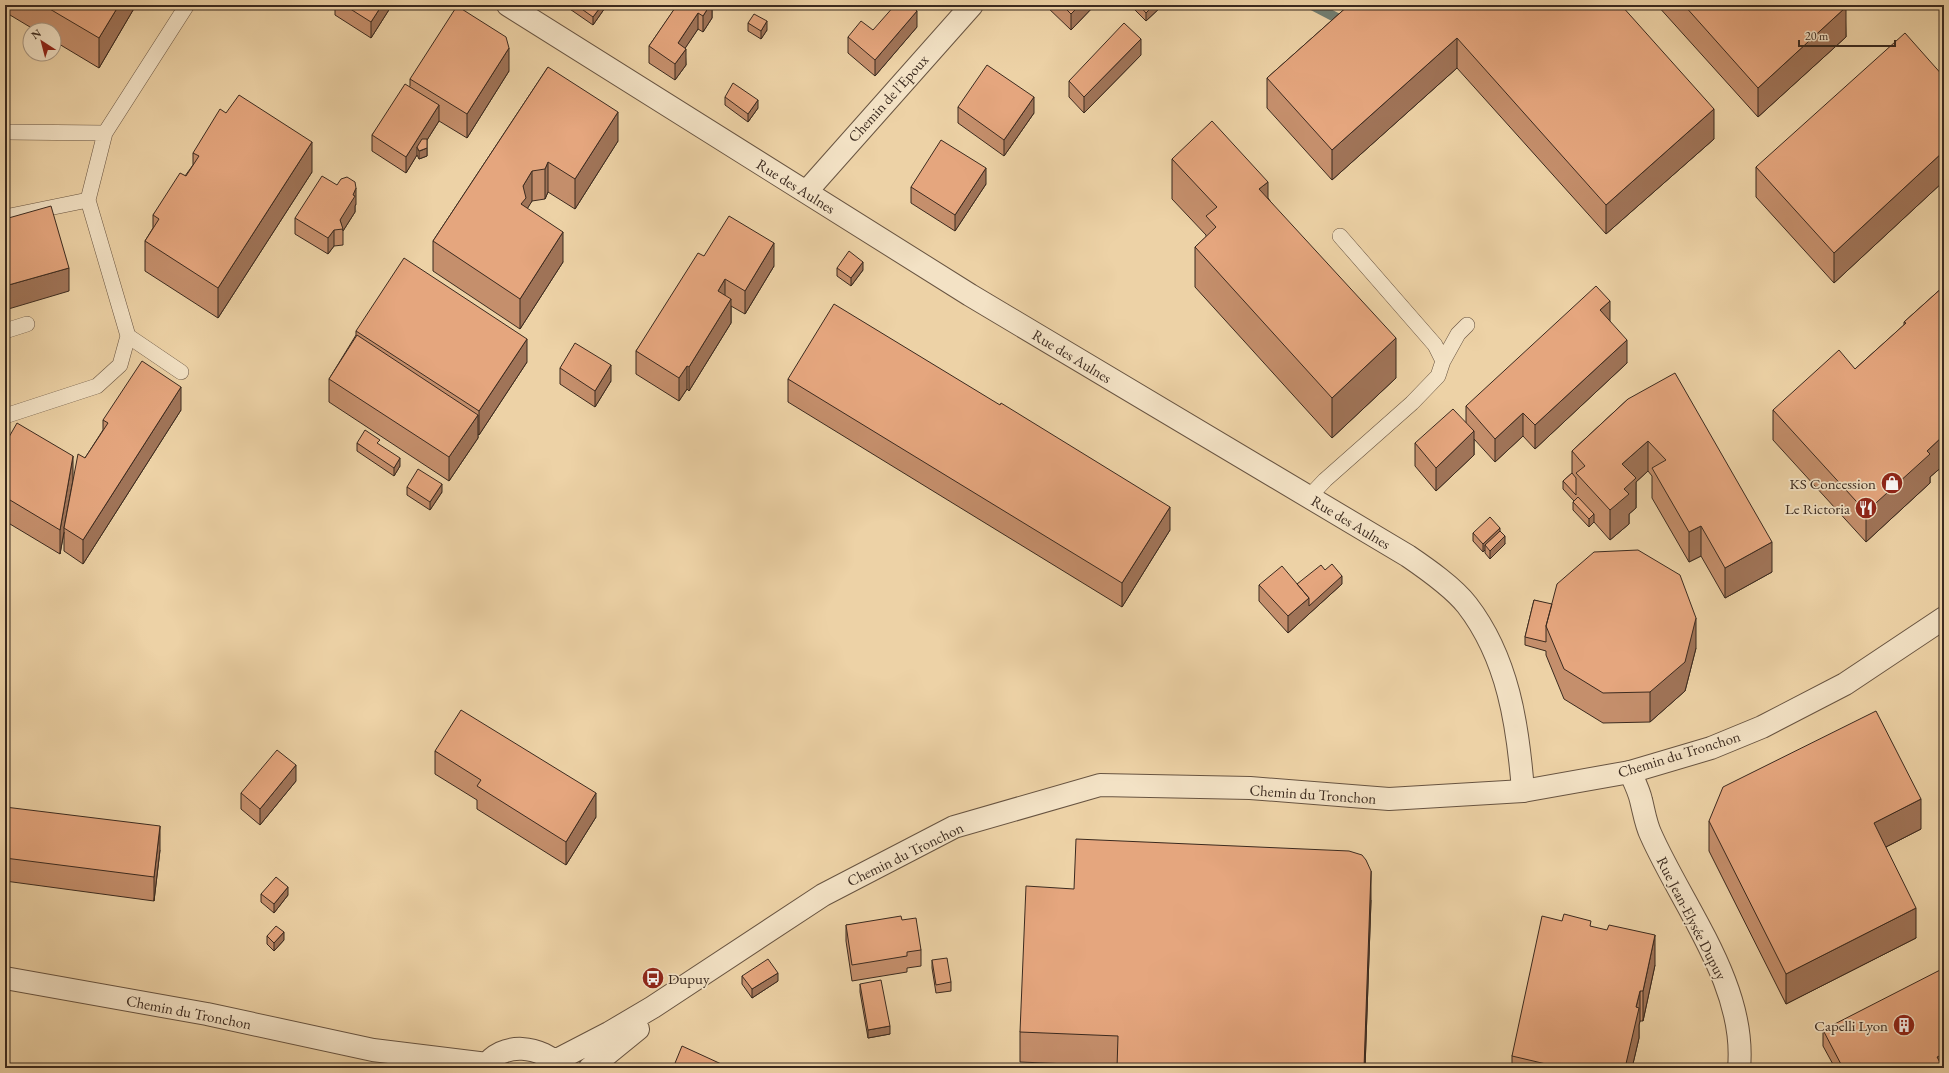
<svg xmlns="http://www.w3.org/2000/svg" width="1949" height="1073" font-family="'EB Garamond',serif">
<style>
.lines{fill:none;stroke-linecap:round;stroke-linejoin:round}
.stream{stroke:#737f72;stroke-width:10}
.service-casing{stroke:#685441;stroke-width:16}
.minor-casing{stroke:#685441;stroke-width:24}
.tertiary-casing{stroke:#685441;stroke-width:24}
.service{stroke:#f3e2c5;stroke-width:15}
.minor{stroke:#f3e2c5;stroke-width:22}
.tertiary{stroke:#f3e2c5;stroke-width:22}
.wall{fill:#c58f6c;stroke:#3b2a1f}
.shaded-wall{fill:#a07458;stroke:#3b2a1f}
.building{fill:#e5a67e;stroke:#3b2a1f}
.labels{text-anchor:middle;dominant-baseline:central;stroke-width:3.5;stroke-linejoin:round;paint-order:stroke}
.street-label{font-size:15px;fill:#3b2a1f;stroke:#f3e2c5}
.poi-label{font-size:15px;fill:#3b2a1f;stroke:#f3e2c5;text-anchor:end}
</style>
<rect width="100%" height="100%" fill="#edd2a6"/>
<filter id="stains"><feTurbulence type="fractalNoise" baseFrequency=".005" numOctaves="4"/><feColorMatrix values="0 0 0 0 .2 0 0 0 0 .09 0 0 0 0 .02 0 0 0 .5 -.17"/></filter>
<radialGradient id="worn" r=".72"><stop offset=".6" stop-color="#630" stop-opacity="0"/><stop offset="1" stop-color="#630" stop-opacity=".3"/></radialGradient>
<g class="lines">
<!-- stream -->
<path class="stream" d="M1312 5 1337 18"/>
<!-- service casing -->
<g class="service-casing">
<path id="service" d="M5 132 105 133
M5 217 88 200
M5 331 27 324
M128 336 181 372
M1443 361 1458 334 1467 325
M5 416 97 386 120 365 128 336 88 200 105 133 187 5
M1309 497 1325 480 1412 403 1438 376 1443 361 1435 345 1340 236"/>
</g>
<!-- minor casing -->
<g class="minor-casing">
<path id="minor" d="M508 5 970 295 1408 556C1427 569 1453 587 1467 605 1508 658 1518 725 1523 791
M806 192 972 5
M1630 772C1634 781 1639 791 1641 800 1644 812 1646 825 1651 835 1683 907 1747 986 1739 1068"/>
</g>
<!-- tertiary casing -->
<g class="tertiary-casing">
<path id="tertiary" d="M5 978 207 1014 373 1050 487 1064
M555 1061 609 1033 653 1007 823 895 954 827 1100 785 1250 788 1389 799 1523 791 1630 772 1711 748 1762 727 1845 684 1944 618
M484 1068C502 1040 542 1045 561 1068
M590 1068 638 1029"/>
</g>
<!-- service -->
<use href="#service" class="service"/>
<!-- minor -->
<use href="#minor" class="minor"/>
<!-- tertiary -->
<use href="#tertiary" class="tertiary"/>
</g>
<!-- wall -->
<path class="wall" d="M5 5H136L99 68 54 41V30H35L5 12Z
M335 5H392L371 38 335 15Z
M564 5H607L593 25Z
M676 5H715L712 9V18L703 32 698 29 685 48 686 65 675 80 649 63V46L676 7Z
M881 5H889L886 9Z
M1045 5H1095L1071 30Z
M1132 5H1163L1146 21 1132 7Z
M1349 5H1621L1714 139 1606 234 1457 68 1332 180 1267 108V78Z
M1657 5H1845L1846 37 1758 117Z
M748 23 767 30 761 39 748 31Z
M917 27 875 76 848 53V37L873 30Z
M1141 55 1084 113 1069 97V81Z
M548 67 618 141 575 209 548 192 545 199 532 201 527 208 563 262 520 329 433 271V241Z
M509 71 467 138 439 121 427 140V156L419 159 417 155 406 173 372 151V135L410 86V79Z
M1944 77V181L1834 283 1756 197V167Z
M725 97 758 108 748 122 725 105Z
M958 107 1034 113 1004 156 958 123Z
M193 153 312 172 218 318 145 271V241L153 228V215L185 176 193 165Z
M1172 159 1268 198 1396 378 1332 438 1195 287V247L1206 237V235L1172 199Z
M986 184 955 231 911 203V187Z
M356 204 355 206V212L343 231V245L334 246 328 254 295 234V218Z
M704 256 774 266 745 314 731 306V323L689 391 687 389 679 401 636 374V351Z
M837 268 863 270 851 286 837 276Z
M1944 286V465L1930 477V483L1866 542 1773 440V410L1855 369 1904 325V322Z
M1610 321 1627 363 1535 449 1523 436 1495 462 1474 439V455L1436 491 1415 466V443L1466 423V406Z
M356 331 527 362 479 435 478 434V438L449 481 329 402V379L356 335Z
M560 368 611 381 595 407 560 384Z
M788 379 1170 530 1122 607 788 402Z
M1628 399 1772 572 1725 598 1701 556 1689 562 1652 498V476L1648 471 1636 482V508L1629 514V524L1610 540 1594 522 1589 527 1573 510V502L1574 501 1563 489V481L1572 473V451Z
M181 410 83 564 64 551V532L60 554 5 521V444L73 480 69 501 85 458 103 430V420Z
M357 443 400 466 394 476 357 451Z
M407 487 442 492 430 510 407 495Z
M1500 531 1505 544 1490 559 1485 553V550L1483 552 1473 541V533Z
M1325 570 1342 584 1288 633 1259 601V585L1297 584Z
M1534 600 1696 648 1685 691 1650 722 1603 723 1564 699 1546 655V651L1525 645V637Z
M435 751 596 817 566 865 477 809V800L435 774Z
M296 781 260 825 241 809V793Z
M5 807 160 850 154 901 5 881Z
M1709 821 1921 829 1886 847 1916 938 1786 1004 1709 851Z
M1074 889 1371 900 1365 1068H1117V1066L1020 1062V1032Z
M261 894 288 895 274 913 261 902Z
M902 920 921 950V966L907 968V972L852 981 846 941V925Z
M1562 921 1591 927 1655 965 1643 1021H1640L1639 1025V1038L1632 1068H1512V1056Z
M267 936 284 940 274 951 267 944Z
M932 960 951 982V991L936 993 932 968Z
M742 976 778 981 752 998 742 984Z
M860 984 890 1034 868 1038 860 992Z
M1823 1030 1944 1068H1835L1823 1046Z"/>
<!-- shaded-wall -->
<path class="shaded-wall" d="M119 5H136L99 68V38Z
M382 5H392L371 38V22Z
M602 5H607L593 25V17Z
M710 5H715L712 9V18L703 32V16Z
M886 5H889L886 9Z
M1080 5H1095L1071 30V14Z
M1154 5H1163L1146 21V13Z
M1846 7V37L1758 117V88Z
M917 11V27L875 76V60Z
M698 13V29L678 59V43Z
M767 21V30L761 39V31Z
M1457 38V68L1332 180V150Z
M1141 39V55L1084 113V97Z
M509 48V71L467 138V114Z
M686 49V65L675 80V64Z
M1034 97V113L1004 156V140Z
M758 100V108L748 122V114Z
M439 105V121L420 151 427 148V156L419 159V151L417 147V155L406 173V157Z
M1714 109V139L1606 234V205Z
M618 112V141L575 209V179Z
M312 142V172L218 318V288Z
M1944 151V181L1834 283V253Z
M548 162V192L545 199V169Z
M986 168V184L955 231V215Z
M532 171V201L526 211 521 204 523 186Z
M1268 182V222L1259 189Z
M356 188V204L355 206V212L343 231 340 220Z
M334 230V246L328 254V238Z
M563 232V262L520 329V299Z
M774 243V266L745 314V291Z
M863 262V270L851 286V278Z
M69 268V291L5 310V286Z
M725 279V302L718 291Z
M731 299V323L689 391V367Z
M1610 301V324L1600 310Z
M1396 338V378L1332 438V398Z
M527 339V362L479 435V411Z
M1627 340V363L1535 449V425Z
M611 365V381L595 407V391Z
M687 366V389L679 401V378Z
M181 387V410L83 564V540Z
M1523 413V436L1495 462V439Z
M478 415V438L449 481V457Z
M1474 431V455L1436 491V468Z
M1944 435V465L1930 477V483L1866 542V512L1927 451Z
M1648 441V471L1636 482V508L1629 514V524L1610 540V510L1622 464Z
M73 456V480L64 528V532L60 554V530Z
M400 458V466L394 476V468Z
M442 484V492L430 510V502Z
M1170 507V530L1122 607V583Z
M1594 514V522L1589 527V519Z
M1701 526V556L1689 562V532Z
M1500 528V536L1485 545V550L1483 552V544Z
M1505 536V544L1490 559V551Z
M1772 542V572L1725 598V568Z
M1342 576V584L1288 633V616L1309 598Z
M1696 618V648L1685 691 1650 722V692Z
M296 765V781L260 825V809Z
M596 793V817L566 865V842Z
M1921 799V829L1874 853V823Z
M160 826V850L154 901V877Z
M1371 871V900L1365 1068H1364Z
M288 887V895L274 913V904Z
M1916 908V938L1786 1004V974Z
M284 932V940L274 951V943Z
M1655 935V965L1643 1021V991Z
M778 973V981L752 998V989Z
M1640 991V1021L1639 1025V1038L1632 1068H1625L1636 1007Z
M890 1026V1034L868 1038V1030Z
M1944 1054V1068H1937V1057Z
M1871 1064V1068H1864Z"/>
<!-- building -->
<path class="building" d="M43 5H119L99 38Z
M344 5H382L371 22Z
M576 5H602L593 17Z
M677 5H710L703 16 698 13 678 43 686 49 675 64 649 46Z
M895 5H910L917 11 875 60 848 37 861 21 873 30Z
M1062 5H1080L1071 14Z
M1139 5H1154L1146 13Z
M1349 5H1621L1714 109 1606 205 1457 38 1332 150 1267 78Z
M1684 5H1845L1846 7 1758 88Z
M457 6 506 37 509 48 467 114 410 79Z
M754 14 767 21 761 31 748 23Z
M1124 23 1141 39 1084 97 1069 81Z
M1905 33 1944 77V151L1834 253 1756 167Z
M987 65 1034 97 1004 140 958 107Z
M548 67 618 112 575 179 548 162 545 169 532 171 523 186 526 198 521 204 563 232 520 299 433 241Z
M733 83 758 100 748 114 725 97Z
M405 84 439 105 406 157 372 135Z
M239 95 312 142 218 288 145 241 159 219 153 215 180 173 186 176 199 156 193 153 220 109 226 113Z
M1212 121 1268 182 1259 189 1396 338 1332 398 1195 247 1216 227 1206 216 1217 207 1172 159Z
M422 139H427V148L419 151 417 147Z
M941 140 986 168 955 215 911 187Z
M322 176 337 185 341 179 347 177 355 182 356 188 353 195 355 196 340 220 343 229 334 230 328 238 295 218Z
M51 206 69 268 5 286V219Z
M729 216 774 243 745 291 725 279 718 291 731 299 689 367 687 366 679 378 636 351 698 253 704 256Z
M849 251 863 262 851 278 837 268Z
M404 258 527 339 479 411 356 331Z
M1596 286 1610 301 1600 310 1627 340 1535 425 1523 413 1495 439 1466 406Z
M1944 286V435L1927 451 1930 454 1866 512 1773 410 1839 350 1855 369 1906 323 1904 322Z
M834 304 1000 405 1001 403 1170 507 1122 583 788 379Z
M357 335 478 415 449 457 329 379Z
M575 343 611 365 595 391 560 368Z
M142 361 181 387 83 540 64 528 78 454 85 458 108 423 103 420Z
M1675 373 1772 542 1725 568 1701 526 1689 532 1652 468 1666 460 1648 441 1622 464 1636 478 1624 489 1629 494 1610 510 1576 473 1585 466 1572 451 1628 399Z
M1453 409 1474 431 1436 468 1415 443Z
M17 423 73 456 60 530 5 497V444Z
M365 430 380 440 377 443 400 458 394 468 357 443Z
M418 469 442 484 430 502 407 487Z
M1572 473 1576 478V495L1563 481Z
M1578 497 1594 514 1589 519 1573 502Z
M1490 517 1500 528 1483 544 1473 533Z
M1500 531 1505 536 1490 551 1485 545Z
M1638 550 1680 575 1696 618 1685 662 1650 692 1603 693 1564 669 1546 626 1557 584 1594 552Z
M1332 564 1342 576 1309 606V598L1297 584 1321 565 1325 570Z
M1282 566 1309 598 1288 616 1259 585Z
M1534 600 1552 604 1546 626V642L1525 637Z
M461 710 596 793 566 842 477 786 481 780 435 751Z
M1876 711 1921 799 1874 823 1916 908 1786 974 1709 821 1723 787Z
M277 750 296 765 260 809 241 793Z
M5 807 160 826 154 877 5 858Z
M1076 839 1349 851 1362 855 1366 860 1371 871 1364 1068H1117L1118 1036 1020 1032 1026 886 1074 889Z
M276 877 288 887 274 904 261 894Z
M1564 914 1591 921 1590 926 1607 930 1609 925 1655 935 1643 991H1640L1636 1007 1639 1008 1625 1068H1563L1512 1056 1542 916 1562 921Z
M901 916 902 920 916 918 921 950 907 952V956L852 965 846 925Z
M276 926 284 932 274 943 267 936Z
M947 958 951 982 936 985 932 960Z
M768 959 778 973 752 989 742 976Z
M1944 968V1054L1937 1057 1943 1068H1873L1871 1064 1864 1068H1843L1823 1030Z
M881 980 890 1026 868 1030 860 984Z
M682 1046 730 1068H673Z"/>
<!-- icons -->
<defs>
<g id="shop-disc" transform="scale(1.15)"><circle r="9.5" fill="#8f2418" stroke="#f3e2c5"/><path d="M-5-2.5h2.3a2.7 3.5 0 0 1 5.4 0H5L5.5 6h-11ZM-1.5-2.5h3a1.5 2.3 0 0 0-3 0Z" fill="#fff"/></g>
<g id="restaurant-disc" transform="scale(1.15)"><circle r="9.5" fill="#8f2418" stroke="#f3e2c5"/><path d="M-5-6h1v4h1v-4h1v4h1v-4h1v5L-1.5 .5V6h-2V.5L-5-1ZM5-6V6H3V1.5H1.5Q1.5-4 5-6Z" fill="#fff"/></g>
<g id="bus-disc" transform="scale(1.15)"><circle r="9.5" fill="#8f2418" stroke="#f3e2c5"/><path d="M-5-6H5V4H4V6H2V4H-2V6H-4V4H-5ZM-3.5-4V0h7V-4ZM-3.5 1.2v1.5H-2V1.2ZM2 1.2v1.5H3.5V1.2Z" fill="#fff"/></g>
<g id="building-disc" transform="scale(1.15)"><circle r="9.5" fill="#8f2418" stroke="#f3e2c5"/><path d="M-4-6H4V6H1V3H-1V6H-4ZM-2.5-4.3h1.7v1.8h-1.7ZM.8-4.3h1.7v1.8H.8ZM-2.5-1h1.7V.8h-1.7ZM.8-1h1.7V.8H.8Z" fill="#fff"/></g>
</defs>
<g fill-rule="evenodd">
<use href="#shop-disc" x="1892" y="483"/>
<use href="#restaurant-disc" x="1866" y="508"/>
<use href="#bus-disc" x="653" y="978"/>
<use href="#building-disc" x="1904" y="1025"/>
</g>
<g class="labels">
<!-- street labels -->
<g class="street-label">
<text transform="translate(888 98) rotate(-48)">Chemin de l'Epoux</text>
<text transform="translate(796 186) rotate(32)">Rue des Aulnes</text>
<text transform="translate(1072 356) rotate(31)">Rue des Aulnes</text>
<text transform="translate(1351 522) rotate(31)">Rue des Aulnes</text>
<text transform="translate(1679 754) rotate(-17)">Chemin du Tronchon</text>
<text transform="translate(1313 794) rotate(4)">Chemin du Tronchon</text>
<text transform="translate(905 854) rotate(-26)">Chemin du Tronchon</text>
<text transform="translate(1692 918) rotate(63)">Rue Jean-Elysée Dupuy</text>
<text transform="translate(189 1012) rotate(11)">Chemin du Tronchon</text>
</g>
<!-- poi labels -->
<g class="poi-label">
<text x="1876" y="483">KS Concession</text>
<text x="1850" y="508">Le Rictoria</text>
<text x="668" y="978" text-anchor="start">Dupuy</text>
<text x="1888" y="1025">Capelli Lyon</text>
</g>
</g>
<!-- margin -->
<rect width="1949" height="1073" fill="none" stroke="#edd2a6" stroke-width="20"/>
<rect x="6" y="6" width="1937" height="1061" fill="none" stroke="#3b2a1f" stroke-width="2"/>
<rect x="10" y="10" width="1929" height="1053" fill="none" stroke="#3b2a1f"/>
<!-- north arrow -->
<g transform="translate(42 42) rotate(324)"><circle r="19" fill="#f3e2c5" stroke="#a99883"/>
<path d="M0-3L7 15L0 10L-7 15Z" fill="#8f2418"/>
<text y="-6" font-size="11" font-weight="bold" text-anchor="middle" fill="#3b2a1f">N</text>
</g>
<!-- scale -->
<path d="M1799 40v6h96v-6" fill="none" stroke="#3b2a1f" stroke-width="2"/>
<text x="1805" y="40" font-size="12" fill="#3b2a1f" stroke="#f3e2c5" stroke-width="3" paint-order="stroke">20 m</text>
<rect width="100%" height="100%" filter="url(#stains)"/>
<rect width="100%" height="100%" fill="url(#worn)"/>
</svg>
